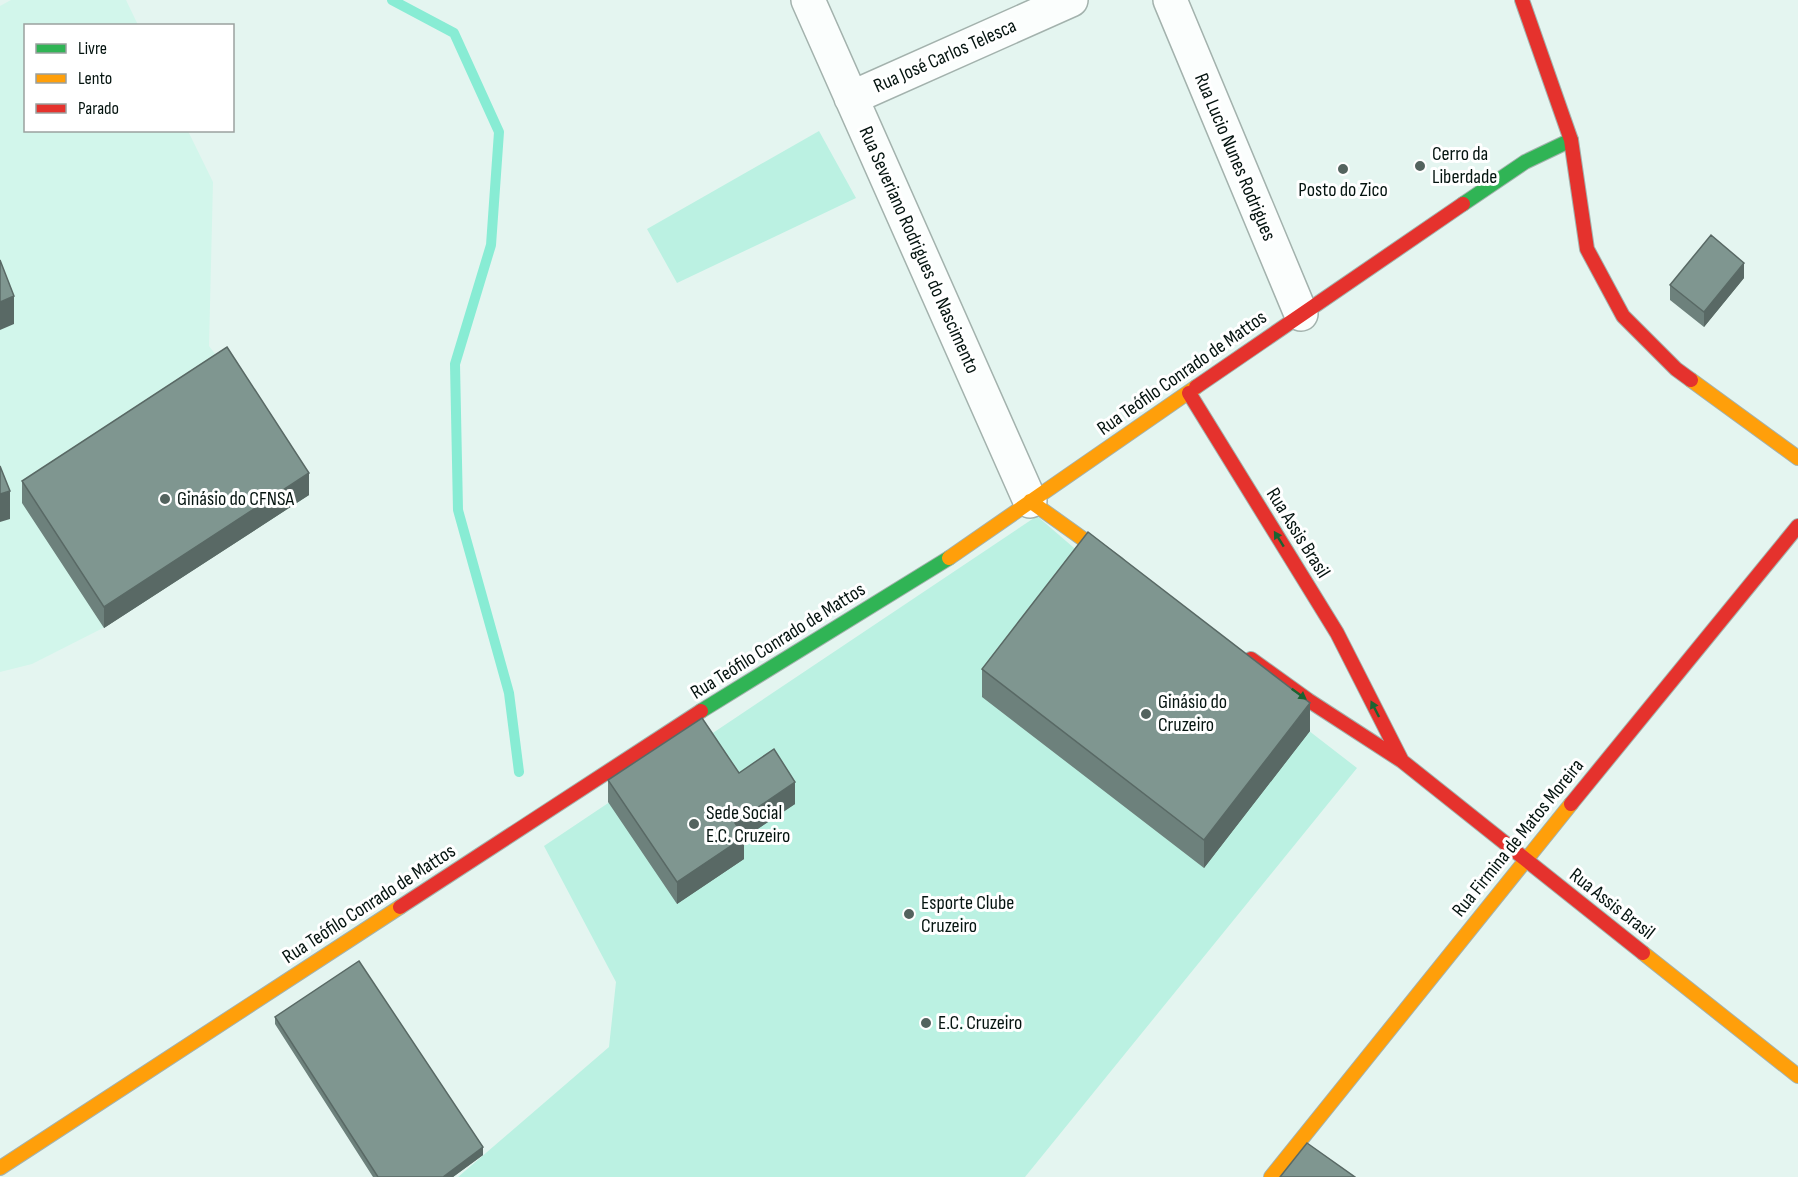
<svg xmlns="http://www.w3.org/2000/svg" width="1798" height="1177" font-family="'Sofia Sans Condensed',sans-serif">
<style>
.built{fill:#d2f6eb}
.green{fill:#bbf1e2}
.lines{fill:none;stroke-linecap:round;stroke-linejoin:round}
.stream{stroke:#88ecd4;stroke-width:10}
.street-casing{stroke:#a3b2ad;stroke-width:36}
.fast-casing{stroke:#a3b2ad;stroke-width:16}
.slow-casing{stroke:#a3b2ad;stroke-width:16}
.jam-casing{stroke:#a3b2ad;stroke-width:16}
.street{stroke:#fbfefd;stroke-width:33}
.fast{stroke:#30b455;stroke-width:14}
.slow{stroke:#ff9f0a;stroke-width:14}
.jam{stroke:#e5322d;stroke-width:14}
.wall{fill:#6d817c}
.shaded-wall{fill:#596965}
.building{fill:#7f9690;stroke:#596965;stroke-width:1.5}
.oneway{fill:#1a6432}
.poi-dot{fill:#53635e;stroke:#fff;stroke-width:2}
.labels{text-anchor:middle;dominant-baseline:central;stroke-width:6;stroke-linejoin:round;paint-order:stroke}
.street-label{font-size:20px;fill:#051410;stroke:#fff}
.poi-label{font-size:20px;fill:#051410;stroke:#fff;text-anchor:start}
</style>
<rect width="100%" height="100%" fill="#e4f5f0"/>
<!-- built -->
<path class="built" d="M11 0H126L138 25 26 26V130L188 131 213 182 209 346 227 369 309 495 103 628 32 664 0 672V6Z"/>
<!-- green -->
<path class="green" d="M819 131 856 198 677 283 647 229Z
M1037 516 1088 560 1357 768 1025 1177H458L609 1047 616 982 544 846Z"/>
<g class="lines">
<!-- stream -->
<path class="stream" d="M392 0 454 33 499 132 491 245 455 364 458 510 509 693 519 772"/>
<!-- street casing -->
<g class="street-casing">
<path id="street" d="M808 0 1030 501
M1170 0 1301 314
M851 98 1071 0"/>
</g>
<!-- fast casing -->
<g class="fast-casing">
<path id="fast" d="M1463 204 1525 162 1571 140
M701 711 949 558"/>
</g>
<!-- slow casing -->
<g class="slow-casing">
<path id="slow" d="M1691 380 1798 458
M1030 501 1118 564
M949 558 1196 387
M1643 953 1798 1076
M0 1168 400 907
M1271 1177 1571 804"/>
</g>
<!-- jam casing -->
<g class="jam-casing">
<path id="jam" d="M1522 0 1571 140 1587 249 1623 316 1676 369 1691 380
M1196 387 1463 204
M1189 393 1337 633 1401 759
M1251 659 1308 700 1402 761 1643 953
M1571 804 1798 526
M400 907 701 711"/>
</g>
<!-- street -->
<use href="#street" class="street"/>
<!-- fast -->
<use href="#fast" class="fast"/>
<!-- slow -->
<use href="#slow" class="slow"/>
<!-- jam -->
<use href="#jam" class="jam"/>
</g>
<!-- wall -->
<path class="wall" d="M1744 278 1704 327 1670 300V285Z
M22 481 309 495 104 628 22 503Z
M982 669 1310 731 1204 868 982 697Z
M739 773 795 804 744 838V859L677 904 608 802V780Z
M275 1017 483 1155 453 1177H373L275 1024Z"/>
<!-- shaded-wall -->
<path class="shaded-wall" d="M1744 263V278L1704 327V312Z
M14 296V324L0 330V302Z
M309 473V495L104 628V607Z
M10 491V519L0 522V494Z
M1310 703V731L1204 868V840Z
M795 782V804L744 838V859L677 904V882L735 823Z
M483 1147V1155L453 1177H443Z"/>
<!-- building -->
<path class="building" d="M1711 235 1744 263 1704 312 1670 285Z
M0 260 14 296 0 302Z
M227 347 309 473 104 607 22 481Z
M0 466 10 491 0 494Z
M1088 532 1310 703 1204 840 982 669Z
M702 718 739 773 774 749 795 782 735 823 744 837 677 882 608 780Z
M359 961 483 1147 443 1177H378L275 1017Z
M1307 1143 1355 1177H1280Z"/>
<!-- one-way arrows -->
<defs><path id="oneway-solid" d="M-6-.8H1V-3.2L6.5 0L1 3.2V.8H-6Z" transform="scale(1.5)"/></defs>
<g class="oneway">
<use href="#oneway-solid" transform="translate(1279 539) rotate(-122)"/>
<use href="#oneway-solid" transform="translate(1299 694) rotate(36)"/>
<use href="#oneway-solid" transform="translate(1375 709) rotate(-117)"/>
</g>
<!-- markers -->
<g class="poi-dot">
<circle cx="1420" cy="166" r="6"/>
<circle cx="1343" cy="169" r="6"/>
<circle cx="165" cy="499" r="6"/>
<circle cx="1146" cy="714" r="6"/>
<circle cx="694" cy="824" r="6"/>
<circle cx="909" cy="914" r="6"/>
<circle cx="926" cy="1023" r="6"/>
</g>
<g class="labels">
<!-- street labels -->
<g class="street-label">
<text transform="translate(945 56) rotate(-24)">Rua José Carlos Telesca</text>
<text transform="translate(1235 157) rotate(67)">Rua Lucio Nunes Rodrigues</text>
<text transform="translate(919 250) rotate(66)">Rua Severiano Rodrigues do Nascimento</text>
<text transform="translate(1182 373) rotate(-35)">Rua Teófilo Conrado de Mattos</text>
<text transform="translate(1298 533) rotate(58)">Rua Assis Brasil</text>
<text transform="translate(778 641) rotate(-32)">Rua Teófilo Conrado de Mattos</text>
<text transform="translate(1518 838) rotate(-51)">Rua Firmina de Matos Moreira</text>
<text transform="translate(369 904) rotate(-33)">Rua Teófilo Conrado de Mattos</text>
<text transform="translate(1612 904) rotate(38)">Rua Assis Brasil</text>
</g>
<!-- poi labels -->
<g class="poi-label">
<text x="1432" y="154">Cerro da<tspan x="1432" dy="23">Liberdade</tspan></text>
<text x="1343" y="190" text-anchor="middle">Posto do Zico</text>
<text x="177" y="499">Ginásio do CFNSA</text>
<text x="1158" y="702">Ginásio do<tspan x="1158" dy="23">Cruzeiro</tspan></text>
<text x="706" y="813">Sede Social<tspan x="706" dy="23">E.C. Cruzeiro</tspan></text>
<text x="921" y="903">Esporte Clube<tspan x="921" dy="23">Cruzeiro</tspan></text>
<text x="938" y="1023">E.C. Cruzeiro</text>
</g>
</g>
<!-- legend -->
<rect x="24" y="24" width="210" height="108" fill="#ffffff" stroke="#9ba19f" stroke-width="1.5"/>
<rect x="36" y="44" width="30" height="9" fill="#30b455" stroke="#9ba19f" stroke-width="1.5"/>
<text x="78" y="54" font-size="18" fill="#051410">Livre</text>
<rect x="36" y="74" width="30" height="9" fill="#ff9f0a" stroke="#9ba19f" stroke-width="1.5"/>
<text x="78" y="84" font-size="18" fill="#051410">Lento</text>
<rect x="36" y="104" width="30" height="9" fill="#e5322d" stroke="#9ba19f" stroke-width="1.5"/>
<text x="78" y="114" font-size="18" fill="#051410">Parado</text>
</svg>
